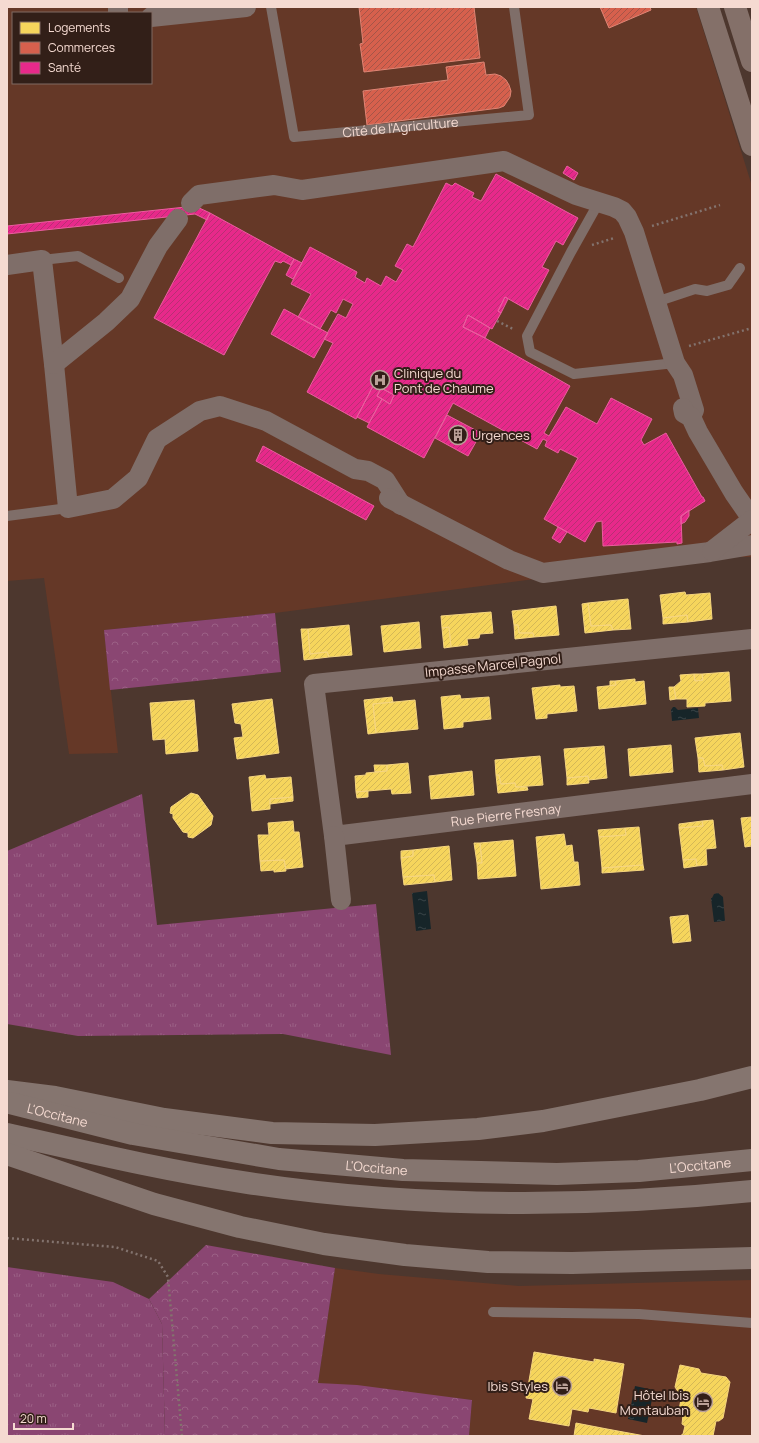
<svg xmlns="http://www.w3.org/2000/svg" width="759" height="1443" font-family="Manrope,sans-serif">
<style>
.built{fill:#653827;fill-rule:evenodd}
.grass{fill:url(#grass-tufts)}
.forest{fill:url(#forest-crowns)}
.water{fill:url(#water-ripples)}
.homes{fill:url(#homes-hatch);stroke:#f6d67f}
.shops{fill:url(#shops-hatch);stroke:#df8575}
.health{fill:url(#health-hatch);stroke:#eb5e9f}
.lines{fill:none;stroke-linecap:round;stroke-linejoin:round}
.path{stroke:#83736e;stroke-width:2.5;stroke-dasharray:2 3;stroke-linecap:butt}
.service{stroke:#7f6e69;stroke-width:10}
.minor{stroke:#7f6e69;stroke-width:20}
.secondary{stroke:#847069;stroke-width:22}
.motorway{stroke:#85756f;stroke-width:22}
.labels{text-anchor:middle;dominant-baseline:central;stroke-width:4;stroke-linejoin:round;paint-order:stroke}
.street-label{font-size:13px;fill:#f5dad1;stroke:#321f18}
.poi-label{font-size:13px;fill:#f5dad1;stroke:#321f18;text-anchor:start}
</style>
<defs>
<pattern id="grass-tufts" width="24" height="20" patternUnits="userSpaceOnUse"><rect width="24" height="20" fill="#8a4672"/><path d="M3 7l-1-3M5 7V3M7 7l1-3M15 17l-1-3M17 17v-4M19 17l1-3" fill="none" stroke="#9b6085"/></pattern>
<pattern id="forest-crowns" width="20" height="18" patternUnits="userSpaceOnUse"><rect width="20" height="18" fill="#8a4672"/><path d="M2 6a3 3 0 1 1 6 0M12 15a3 3 0 1 1 6 0" fill="none" stroke="#9b6085"/></pattern>
<pattern id="water-ripples" width="26" height="14" patternUnits="userSpaceOnUse"><rect width="26" height="14" fill="#172529"/><path d="M2 4q2-2 4 0t4 0M15 11q2-2 4 0t4 0" fill="none" stroke="#394447"/></pattern>
<pattern id="homes-hatch" width="6" height="6" patternUnits="userSpaceOnUse"><rect width="6" height="6" fill="#f6d55c"/><path d="M-1 1l2-2M0 6l6-6M5 7l2-2" fill="none" stroke="#d4b756"/></pattern>
<pattern id="shops-hatch" width="6" height="6" patternUnits="userSpaceOnUse"><rect width="6" height="6" fill="#d6604d"/><path d="M-1 1l2-2M0 6l6-6M5 7l2-2" fill="none" stroke="#a55548"/></pattern>
<pattern id="health-hatch" width="6" height="6" patternUnits="userSpaceOnUse"><rect width="6" height="6" fill="#e7298a"/><path d="M-1 1l2-2M0 6l6-6M5 7l2-2" fill="none" stroke="#b83074"/></pattern>
</defs>
<rect width="100%" height="100%" fill="#4d372e"/>
<!-- built -->
<path class="built" d="M7 7H696L752 186V557H704L275 613 104 630 118 753 69 754 44 578 7 581ZM13 13H151V83H13Z
M335 1268 379 1274 519 1286 752 1280V1436H469L472 1400 318 1383Z"/>
<!-- grass -->
<path class="grass" d="M142 794 157 925 376 904 391 1055 283 1034 78 1036 7 1024V851Z
M7 1267 113 1282 149 1299 162 1324 165 1436H7Z"/>
<!-- forest -->
<path class="forest" d="M275 613 281 672 110 690 104 630Z
M206 1245 335 1268 318 1383 357 1385 472 1400 469 1436H165L162 1324 149 1299Z"/>
<!-- water -->
<path class="water" d="M673 707H675L678 710 698 708 699 718 672 721 671 710Z
M427 891 431 929 416 931 412 893Z
M718 893 723 897 725 921 714 922 711 898H712L714 894Z
M635 1386 654 1390 647 1423 628 1419Z"/>
<!-- homes -->
<path class="homes" d="M685 592 686 595 710 593 712 619 688 622 687 615 663 618 660 595Z
M628 599 631 629 613 630 611 625 591 626 588 603Z
M588 603 591 626 611 625 613 630 585 633 582 604Z
M556 606 559 635 534 637 533 633H519L518 625H514L512 611Z
M491 612 493 633 480 634 479 638 467 639 468 645 451 647 449 627 442 628 441 616Z
M687 615 688 622 663 624V618Z
M419 622 421 648 384 652 381 626Z
M349 625 352 655 329 657 327 652 310 654 308 629Z
M514 625H518L519 633H533L534 637 515 639Z
M449 627 451 647 444 648 442 628Z
M301 629H308L310 654 327 652 329 657 304 660Z
M729 672 731 701 705 703V706L687 707V699H676L674 687 681 681 680 675 694 674 695 681 703 680 702 674Z
M694 674H702L703 680 695 681Z
M635 679V682L644 681 646 704 599 709 597 687 616 685 615 681Z
M610 681H615L616 685 610 686Z
M560 685V687L574 686 577 711 547 714V718L536 719 532 688Z
M669 687H674L676 699 670 700Z
M460 695 461 699 489 697 491 719 463 722V727L444 729 441 697Z
M392 697 393 702 373 704 376 733 368 734 364 700Z
M272 699 279 753 237 759 234 738 243 737 241 724 235 723 232 704Z
M194 700 198 751 166 754 165 739 153 740 150 703Z
M415 700 418 729 376 733 373 704Z
M740 733 744 767 723 770 722 765 705 766 703 758H698L695 738Z
M671 745 673 772 630 776 628 749Z
M604 746 607 778 589 780 588 776 567 778 564 749Z
M540 756 543 785 516 787 515 783 501 784 499 775H496L495 760Z
M698 758H703L705 766 722 765 723 770 699 772Z
M408 763 411 793 392 794 391 789 356 792 355 776 366 775V773L387 771V765Z
M374 765H387V771L375 772Z
M472 771 474 795 431 799 429 776Z
M265 775 266 779 291 777 293 797 270 799V809L252 811 249 777Z
M496 775H499L501 784 515 783 516 787H527L528 790 498 793Z
M588 776 589 783 567 785V778Z
M368 791V797L357 798 356 792Z
M191 793 198 795 213 816 211 825 193 838 188 837V833L183 832 173 818V814L170 813 171 807Z
M293 797V801L270 804V799Z
M752 817V846L745 847 741 818Z
M713 820 716 848 706 849 707 865 697 866 696 859 683 860 679 828 703 826 702 821Z
M293 821 294 832H299L303 867 286 869 284 860 260 861 258 835H269L268 823Z
M702 821 703 826 679 828V824Z
M639 827 643 865 602 868 599 837 626 835 625 828Z
M625 828 626 835 599 837 598 830Z
M564 834 566 846 572 845 574 862H578L580 885 541 889 536 837Z
M513 840 516 876 478 879 477 863H482L480 843Z
M474 843H480L482 863H477Z
M449 846 452 880 435 882 434 875 403 877 401 858 413 856V850Z
M413 850V856L401 858V851Z
M696 859 697 866 684 868 683 860Z
M284 860 286 871 274 872V870L261 871 260 861Z
M643 865 644 870 602 873V868Z
M434 875 435 882 404 885 403 877Z
M688 915 691 941 673 943 670 917Z
M534 1352 594 1362V1359L624 1364 616 1413 589 1408 588 1412 572 1409 569 1426 529 1419 533 1399 526 1398Z
M680 1365 699 1369 701 1373 726 1377 730 1382 723 1418 719 1421H716L713 1436H680L683 1434 685 1426 682 1424 683 1415 681 1414 679 1410 682 1394 679 1393 675 1387Z
M576 1423 607 1429 645 1436H574Z"/>
<!-- shops -->
<path class="shops" d="M359 7H474L480 58 364 72 360 44 363 43Z
M600 7H650L651 10 609 28Z
M484 62 486 75 495 74 501 76 506 80 509 85 511 91 510 97 504 106 499 108 367 125 363 91 448 80 446 67Z"/>
<!-- health -->
<path class="health" d="M567 166 578 173 574 180 563 173Z
M496 174 578 218 563 245 556 241 542 267 549 270 528 310 505 297 498 311 501 313 492 329 468 315 463 327 485 338 570 386 544 433 549 436 566 407 597 424 611 398 652 419 641 440 644 445 666 433 702 497H703L705 501 681 516 682 543 677 544V542L603 546 602 521 596 522 585 542 544 519 578 458 560 449 558 453 545 446 547 441 543 439 537 449 453 403 424 458 367 427 382 399 390 404 394 395 374 384 356 419 307 392 333 343 324 339 338 314 346 318 353 304 343 299 336 313 331 310 320 329 298 317 311 294 291 284 310 247 357 272 355 277 365 283 367 278 381 286 386 276 396 282 403 270 395 266 407 244 413 247 446 183 452 186 455 183 474 193 472 197 481 201Z
M195 206 210 213 207 220 195 214 7 234V226Z
M210 213 294 259 291 265 283 261 281 263 275 261 224 355 154 318Z
M294 259 302 263 293 279 286 275Z
M505 297 508 299 501 313 498 311Z
M284 309 328 333 314 358 271 334Z
M468 315 490 328 485 338 463 327Z
M374 384 381 388 377 396 382 399 369 423 357 417Z
M381 388 394 395 390 404 377 396Z
M447 415 481 433 468 456 435 438Z
M263 446 374 506 366 520 256 461Z
M689 510V516L685 522 681 524V516Z
M558 527 567 532 560 543 552 538Z"/>
<g class="lines">
<!-- path -->
<path class="path" d="M652 226 720 205
M592 245 614 238
M497 321 513 329
M689 346 752 328
M7 1238 115 1247 158 1261 168 1277 182 1436"/>
<!-- service -->
<g class="service">
<path id="s1" d="M271 7 294 137 529 115 514 7"/>
<path d="M599 202 571 252 527 336 530 352 574 374 675 363"/>
<path d="M42 260 78 256 119 278"/>
<path d="M656 302 695 289 707 291 728 285 740 268"/>
<path d="M7 516 68 508"/>
<path d="M493 1312 639 1314 752 1323"/>
</g>
<!-- minor -->
<g class="minor">
<path d="M118 7V13"/>
<path d="M151 17 246 7"/>
<path d="M191 203 199 195 274 185 302 190 504 161 576 195 614 207 622 211 627 217 634 232 675 363 683 375 694 410 691 417"/>
<path d="M7 265 42 260 54 364 68 508 113 499 138 478 157 439 200 411 220 406 266 421 355 469 368 471 385 480 401 505"/>
<path d="M54 364 106 322 130 299 158 246 178 219"/>
<path d="M683 408 684 413 691 417 698 432 734 493 752 519"/>
<path d="M389 498 509 560 543 573 710 552 752 545"/>
<path d="M712 551 752 520"/>
<path id="s2" d="M752 639 314 684 334 836 752 784"/>
<path d="M334 836 341 900"/>
</g>
<!-- secondary -->
<path class="secondary" d="M708 7 752 145
M735 7 752 61"/>
<!-- motorway -->
<g class="motorway">
<path d="M7 1091 55 1097 164 1119 272 1133 375 1135 478 1129 543 1121 700 1090 752 1077"/>
<path id="s3" d="M10 1103 133 1134 279 1159 403 1170 557 1174 639 1171 752 1160"/>
<path d="M7 1134C87 1152 167 1171 248 1183 414 1208 585 1208 752 1191"/>
<path d="M7 1154 154 1204 240 1227 324 1244 405 1255 488 1262 572 1263 752 1258"/>
</g>
</g>
<!-- icons -->
<defs>
<g id="hospital-ring" transform="scale(1)"><circle r="9.5" fill="#321f18" stroke="#baa198" stroke-width="1.5"/><path d="M-5-5h3v3.5h4V-5h3V5h-3V1.5h-4V5h-3Z" fill="#baa198"/></g>
<g id="building-ring" transform="scale(1)"><circle r="9.5" fill="#321f18" stroke="#baa198" stroke-width="1.5"/><path d="M-4-6H4V6H1V3H-1V6H-4ZM-2.5-4.3h1.7v1.8h-1.7ZM.8-4.3h1.7v1.8H.8ZM-2.5-1h1.7V.8h-1.7ZM.8-1h1.7V.8H.8Z" fill="#baa198"/></g>
<g id="hotel-ring" transform="scale(1)"><circle r="9.5" fill="#321f18" stroke="#baa198" stroke-width="1.5"/><path d="M-6-4.5h1.5V1H6V5H4.5V3h-9V5H-6ZM-4 0a1.8 1.8 0 1 1 3.6 0ZM.5 0V-2.5h3Q6-2.5 6 0Z" fill="#baa198"/></g>
</defs>
<g fill-rule="evenodd">
<use href="#hospital-ring" x="380" y="380"/>
<use href="#building-ring" x="458" y="435"/>
<use href="#hotel-ring" x="562" y="1386"/>
<use href="#hotel-ring" x="703" y="1402"/>
</g>
<g class="labels">
<!-- street labels -->
<g class="street-label">
<text stroke="none"><textPath href="#s1" startOffset="239">Cité de l'Agriculture</textPath></text>
<text transform="translate(493 665) rotate(-6)">Impasse Marcel Pagnol</text>
<text stroke="none"><textPath href="#s2" startOffset="767">Rue Pierre Fresnay</textPath></text>
<text stroke="none"><textPath href="#s3" startOffset="49">L'Occitane</textPath></text>
<text stroke="none"><textPath href="#s3" startOffset="697">L'Occitane</textPath></text>
<text stroke="none"><textPath href="#s3" startOffset="373">L'Occitane</textPath></text>
</g>
<!-- poi labels -->
<g class="poi-label">
<text x="394" y="373">Clinique du<tspan x="394" dy="15">Pont de Chaume</tspan></text>
<text x="472" y="435">Urgences</text>
<text x="548" y="1386" text-anchor="end">Ibis Styles</text>
<text x="689" y="1395" text-anchor="end">Hôtel Ibis<tspan x="689" dy="15">Montauban</tspan></text>
</g>
</g>
<!-- border -->
<rect width="759" height="1443" fill="none" stroke="#f5dad1" stroke-width="16"/>
<!-- legend -->
<rect x="12" y="12" width="140" height="72" fill="#321f18" stroke="#806a62"/>
<rect x="20" y="22" width="20" height="12" fill="#f6d55c" stroke="#806a62"/>
<text x="48" y="32" font-size="12" fill="#f5dad1">Logements</text>
<rect x="20" y="42" width="20" height="12" fill="#d6604d" stroke="#806a62"/>
<text x="48" y="52" font-size="12" fill="#f5dad1">Commerces</text>
<rect x="20" y="62" width="20" height="12" fill="#e7298a" stroke="#806a62"/>
<text x="48" y="72" font-size="12" fill="#f5dad1">Santé</text>
<!-- scale -->
<path d="M14 1423v6h59v-6" fill="none" stroke="#f5dad1" stroke-width="2"/>
<text x="20" y="1423" font-size="12" fill="#f5dad1" stroke="#321f18" stroke-width="3" paint-order="stroke">20 m</text>
</svg>
